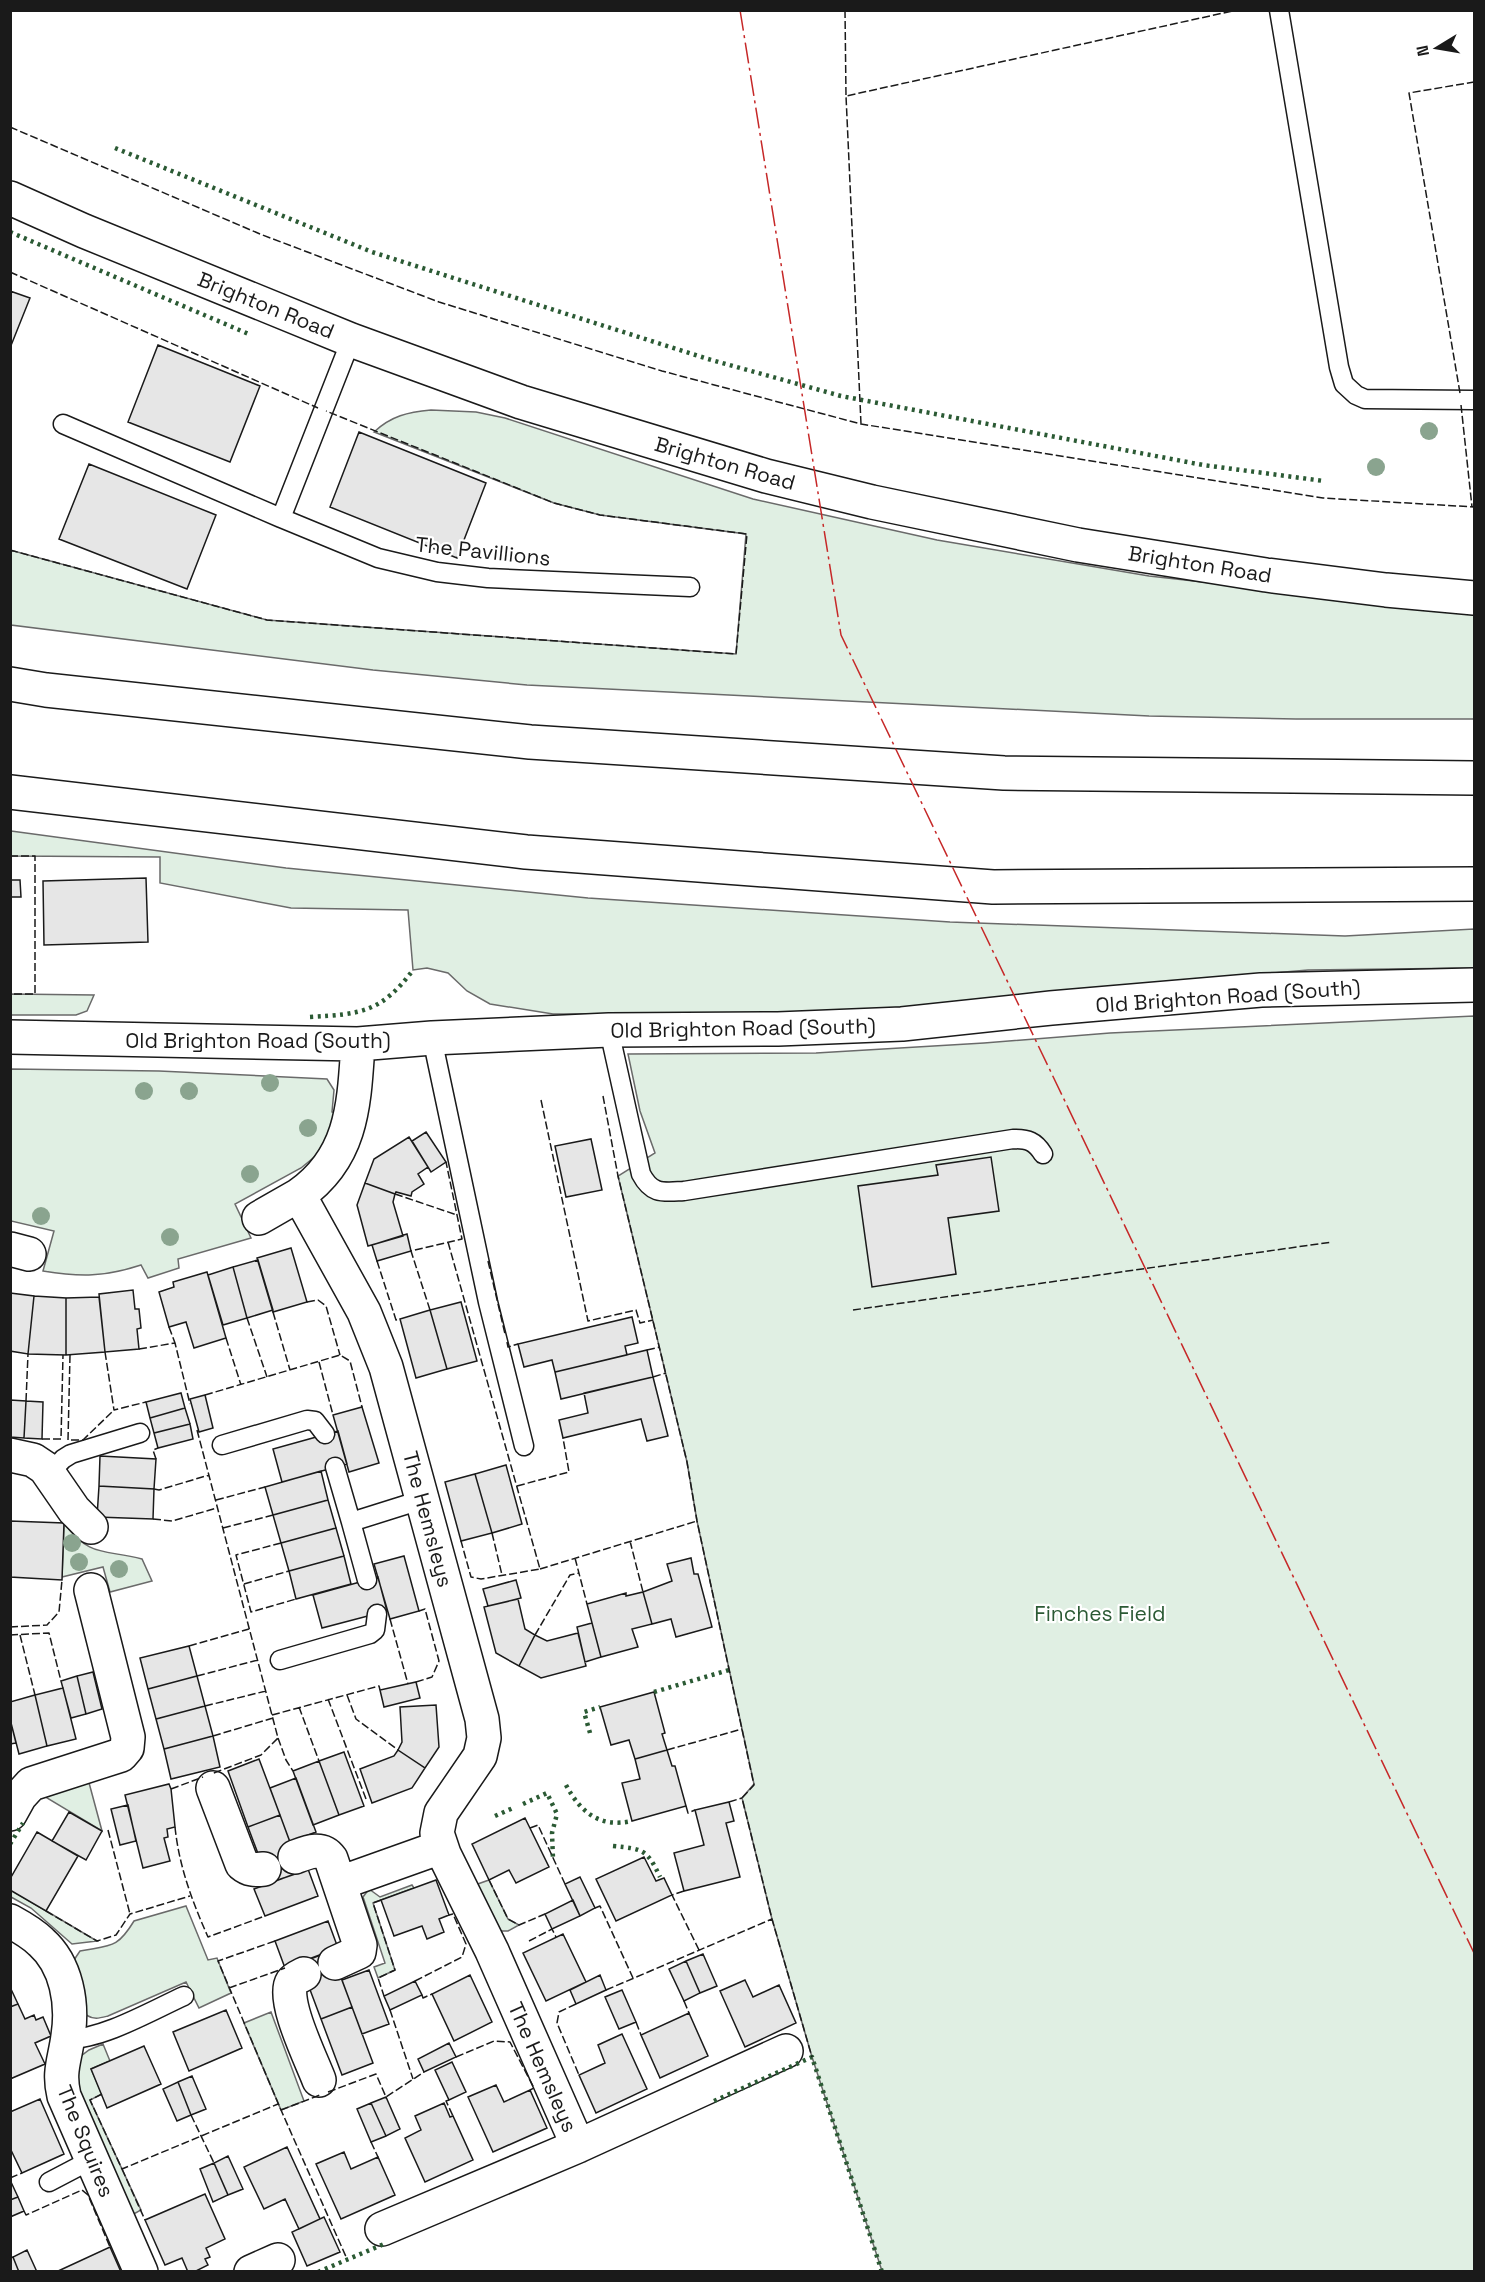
<svg xmlns="http://www.w3.org/2000/svg" width="1485" height="2282" font-family="'Space Grotesk',sans-serif">
<style>
.green{fill:#e0efe3;stroke:#6a6a6a;stroke-width:1.5}
.building{fill:#e6e6e6;stroke:#1a1a1a;stroke-width:1.5}
.lines{fill:none;stroke-linecap:round;stroke-linejoin:round}
.lane-casing{stroke:#1a1a1a;stroke-width:21}
.street-casing{stroke:#1a1a1a;stroke-width:36}
.secondary-casing{stroke:#1a1a1a;stroke-width:36}
.highway-casing{stroke:#1a1a1a;stroke-width:36}
.lane{stroke:#fff;stroke-width:18}
.street{stroke:#fff;stroke-width:33}
.secondary{stroke:#fff;stroke-width:33}
.highway{stroke:#fff;stroke-width:33}
.hedge{stroke:#2b5a34;stroke-width:4.5;stroke-dasharray:3 4.5;stroke-linecap:butt}
.fence{stroke:#1a1a1a;stroke-width:1.5;stroke-dasharray:8 3;stroke-linecap:butt}
.power{stroke:#c62828;stroke-width:1.5;stroke-dasharray:21 4.5 3 4.5;stroke-linecap:butt}
.tree{fill:#8aa48f}
.labels{text-anchor:middle;dominant-baseline:central;stroke-width:4.5;stroke-linejoin:round;paint-order:stroke}
.street-label{font-size:21px;fill:#1a1a1a;stroke:#fff}
.park-label{font-size:21px;fill:#2b5a34;stroke:#fff}
</style>
<rect width="100%" height="100%" fill="#fff"/>
<!-- green -->
<path class="green" d="M431 410 476 412 505 418 753 499 937 540 1149 576 1474 612V719H1296L1149 716 527 685 373 670 11 625 10 550 267 620 736 654 746 534 600 515 554 503 374 432C391 416 408 412 431 410Z
M11 831 286 868 588 898 950 922 1345 936 1474 929V968L1308 970 1140 984 906 1007 796 1014H553L490 1004 467 991 448 973 427 968 413 970 408 910 291 908 160 883V857L11 856Z
M11 994 94 995 87 1011 76 1015H11Z
M1474 1016V2271H882L812 2057 772 1919 742 1798 754 1784 697 1521 687 1462 618 1176 655 1153 640 1111 628 1054 816 1053 984 1043 1110 1033Z
M11 1069 159 1071 327 1079 334 1090 332 1112 341 1114 318 1154 301 1168 235 1204 251 1238 178 1259 179 1268 148 1278 141 1265C105 1277 80 1277 43 1271L54 1231 11 1221Z
M64 1523C90 1558 104 1549 142 1559L152 1581 110 1592 103 1567 62 1577Z
M88 1779 102 1831 42 1795Z
M489 1880 508 1919 519 1925 508 1931H497L475 1885Z
M412 1885 414 1888 373 1903 395 1970 378 1978 374 1967 385 1963 363 1897 369 1889 380 1897Z
M11 1890 97 1941 72 1944 31 1908 11 1897Z
M186 1906 208 1960 217 1958 231 1993 199 2008 186 1982 108 2016C100 2018 94 2020 86 2015L74 1960 80 1951C111 1945 117 1949 134 1921Z
M271 2012 304 2101 281 2110 244 2023Z
M103 2044 110 2061 91 2069 102 2094 90 2100 141 2210 132 2215 84 2108 75 2078 77 2065 81 2056 89 2050Z"/>
<!-- building -->
<path class="building" d="M10 291 30 298 10 348Z
M158 345 260 386 230 462 128 422Z
M359 432 486 483 457 558 330 507Z
M89 464 216 515 187 589 59 539Z
M146 878 148 942 44 945 43 881Z
M10 880H20L21 897H10Z
M426 1132 446 1162 431 1172 412 1141Z
M409 1137 428 1167 418 1174 424 1184 412 1192 411 1196 396 1192 395 1194 365 1183 374 1159Z
M591 1139 602 1190 566 1197 555 1146Z
M991 1157 999 1211 948 1218 956 1274 872 1287 858 1186 938 1175 936 1165Z
M365 1183 395 1194 393 1202 403 1236 368 1246 357 1205Z
M407 1234 411 1251 377 1261 372 1245Z
M291 1248 307 1302 273 1312 257 1258Z
M258 1260 273 1310 247 1318 233 1267Z
M233 1267 247 1318 223 1325 208 1275Z
M207 1272 226 1338 194 1348 186 1322 169 1327 159 1292 174 1287 173 1282Z
M133 1290 135 1309H139L141 1328 137 1329 139 1349 105 1352 99 1294Z
M10 1293 34 1296 28 1354 10 1351Z
M34 1296 66 1298V1355L28 1354Z
M99 1297 105 1352 66 1355V1298Z
M461 1302 477 1361 447 1369 430 1310Z
M430 1310 447 1369 416 1378 400 1319Z
M632 1317 638 1343 625 1346 627 1355 555 1372 552 1360 524 1367 518 1344Z
M647 1350 653 1377 561 1399 555 1372Z
M653 1377 668 1436 647 1441 641 1419 563 1438 559 1420 588 1413 584 1393Z
M181 1393 185 1408 150 1418 146 1402Z
M205 1395 213 1428 199 1432 190 1399Z
M10 1400 26 1401 24 1438 10 1437Z
M26 1401 43 1402 42 1439 24 1438Z
M362 1407 379 1463 349 1472 333 1415Z
M185 1408 190 1424 154 1433 150 1418Z
M190 1424 193 1439 158 1448 154 1433Z
M338 1431 347 1464 282 1482 273 1449Z
M100 1456 156 1459 154 1489 99 1486Z
M506 1465 522 1524 492 1533 475 1474Z
M321 1471 328 1500 273 1515 265 1487Z
M475 1474 492 1533 461 1541 445 1482Z
M99 1486 154 1489 153 1519 97 1517Z
M328 1500 336 1528 281 1543 273 1515Z
M10 1521 64 1523 62 1580 10 1577Z
M336 1528 344 1556 289 1571 281 1543Z
M344 1556 351 1584 296 1599 289 1571Z
M404 1556 419 1611 390 1619 374 1564Z
M691 1558 694 1574H698L712 1627 676 1637 671 1619 652 1624 643 1592 672 1581 667 1564Z
M378 1577 387 1611 322 1628 313 1595Z
M516 1580 521 1598 488 1606 483 1589Z
M643 1592 652 1624 632 1629 638 1647 601 1657 587 1604 626 1593V1596Z
M518 1599 525 1629 535 1635 519 1666 496 1653 484 1607Z
M592 1623 601 1657 585 1662 577 1627Z
M578 1633 586 1666 541 1678 519 1666 535 1635 547 1641Z
M189 1646 197 1676 148 1689 140 1658Z
M93 1672 102 1709 86 1714 77 1676Z
M77 1676 86 1714 71 1718 61 1681Z
M197 1676 205 1706 156 1719 148 1689Z
M416 1682 420 1698 384 1707 380 1690Z
M63 1688 76 1739 47 1746 35 1695Z
M654 1692 665 1733 662 1734 667 1750 635 1759 629 1740 611 1745 600 1707Z
M35 1695 47 1746 19 1754 10 1719V1702Z
M436 1705 439 1747 425 1768 398 1750 402 1742 400 1707Z
M205 1706 213 1736 164 1749 156 1719Z
M10 1719 16 1743 10 1744Z
M213 1736 220 1767 171 1779 164 1749Z
M398 1750 425 1768 412 1788 372 1803 360 1769 394 1756Z
M667 1750 672 1766H675L686 1806 632 1821 622 1783 640 1779 635 1759Z
M344 1752 364 1806 339 1815 319 1761Z
M259 1759 280 1815 248 1827 228 1771Z
M319 1761 339 1815 313 1825 293 1771Z
M296 1778 316 1832 290 1842 270 1788Z
M169 1784 171 1789 175 1827 167 1829 168 1837 164 1838 170 1861 143 1868 125 1795Z
M729 1802 734 1821 726 1823 740 1877 684 1891 674 1853 704 1845 695 1810Z
M128 1805 136 1841 120 1845 111 1809Z
M69 1812 102 1831 86 1860 52 1841Z
M280 1815 301 1872 269 1883 248 1827Z
M525 1818 549 1867 516 1883 509 1870 489 1880 472 1844Z
M37 1832 78 1856 46 1911 10 1890V1879Z
M644 1857 656 1881 664 1878 672 1895 616 1921 596 1879Z
M308 1869 318 1896 265 1916 254 1889Z
M580 1877 595 1908 580 1916 565 1884Z
M436 1880 449 1915 439 1919 444 1932 427 1939 422 1926 394 1936 381 1900Z
M573 1900 580 1916 552 1929 545 1914Z
M328 1921 338 1948 285 1968 275 1941Z
M563 1934 586 1982 546 2001 523 1953Z
M331 1951 352 2007 321 2019 300 1963Z
M703 1954 717 1986 700 1993 686 1961Z
M686 1961 700 1993 684 2001 669 1969Z
M369 1970 389 2024 362 2034 342 1980Z
M470 1975 492 2022 454 2041 432 1994Z
M600 1975 606 1990 576 2004 570 1990Z
M745 1980 753 1997 779 1985 796 2023 745 2047 720 1991Z
M415 1981 422 1995 390 2010 384 1996Z
M10 1987 18 2004 10 2007Z
M622 1990 636 2022 619 2029 605 1997Z
M18 2004 25 2019 34 2015 36 2020 43 2017 51 2036 35 2043 45 2064 10 2079V2007Z
M352 2007 373 2063 342 2075 321 2019Z
M226 2010 242 2048 189 2071 173 2032Z
M689 2013 708 2056 660 2078 641 2035Z
M622 2034 647 2089 596 2113 579 2075 605 2063 598 2045Z
M449 2043 456 2057 424 2072 418 2059Z
M144 2046 161 2084 107 2108 91 2069Z
M452 2062 466 2092 449 2100 435 2070Z
M192 2076 206 2109 191 2115 178 2082Z
M178 2082 191 2115 177 2121 163 2089Z
M496 2085 504 2102 530 2090 547 2128 493 2152 468 2097Z
M386 2097 400 2129 386 2136 371 2103Z
M40 2099 64 2154 22 2173 10 2148V2112Z
M371 2103 386 2136 371 2142 357 2109Z
M444 2103 450 2117 453 2116 473 2160 425 2182 405 2138 421 2130 415 2116Z
M287 2147 320 2219 299 2229 285 2199 264 2209 244 2167Z
M344 2152 351 2169 378 2157 395 2195 341 2219 316 2164Z
M228 2156 243 2189 228 2195 214 2163Z
M214 2163 228 2195 213 2202 200 2169Z
M11 2182 18 2197 10 2200V2183Z
M205 2194 225 2239 206 2248 210 2257 205 2259 208 2265 194 2272H188L182 2258 165 2265 145 2220Z
M18 2197 24 2211 10 2217V2200Z
M324 2217 340 2252 307 2266 292 2232Z
M110 2247 121 2272H56Z
M27 2250 37 2272H19L13 2257Z
M13 2257 19 2272H10V2258Z"/>
<g class="lines">
<!-- lane casing -->
<g class="lane-casing">
<path id="lane" d="M1279 10 1339 367 1344 384 1356 395 1365 399 1474 400
M351 340 281 518 378 558 437 572 488 578 690 587
M63 424 281 518
M609 1030 641 1174C652 1195 663 1192 684 1191L1013 1139C1028 1139 1035 1141 1043 1154
M432 1038 488 1302 524 1446
M222 1445 307 1420 315 1421 325 1434
M335 1467 351 1522
M50 1473 63 1459 71 1454 140 1433
M367 1580 351 1522 421 1500
M280 1660 370 1634 375 1630 377 1614
M68 2039C103 2039 151 2011 184 1996
M49 2182 91 2160"/>
</g>
<!-- street casing -->
<g class="street-casing">
<path id="street" d="M10 1037 358 1044 432 1038 609 1030 778 1029 902 1024 1051 1008 1261 990 1474 985
M358 1044C354 1104 353 1157 299 1195L364 1312 386 1367 482 1719 484 1738 480 1756 441 1813 437 1833 444 1854 492 1951 578 2146
M259 1218 299 1195
M10 1249 29 1254
M10 1455 33 1460 45 1468 74 1510 91 1527
M213 1788 242 1864C249 1870 255 1870 264 1869
M10 1814 20 1796 31 1784 121 1755 127 1748 128 1737 91 1590
M295 1857C308 1852 322 1846 331 1859L360 1945 359 1952 335 1963
M340 1883 441 1847
M10 1921C21 1927 32 1933 41 1942 67 1965 73 2004 68 2036 65 2060 58 2071 64 2096L141 2272
M304 1974C300 1976 295 1978 292 1982 281 1999 312 2061 319 2080
M382 2229 578 2146 786 2051
M251 2272 278 2260"/>
</g>
<!-- secondary casing -->
<g class="secondary-casing">
<path id="secondary" d="M10 198 84 231 351 340 521 402 766 476 872 502 1078 545 1266 575 1386 590 1474 598"/>
</g>
<!-- highway casing -->
<g class="highway-casing">
<path id="highway" d="M10 684 46 690 530 742 1004 773 1474 778
M10 792 526 852 993 887 1474 884"/>
</g>
<!-- lane -->
<use href="#lane" class="lane"/>
<!-- street -->
<use href="#street" class="street"/>
<!-- secondary -->
<use href="#secondary" class="secondary"/>
<!-- highway -->
<use href="#highway" class="highway"/>
<!-- hedge -->
<path class="hedge" d="M115 148 372 252 708 359 841 396 1203 465 1324 481
M10 232 251 335
M310 1017C360 1014 381 1013 413 970
M654 1692 729 1670
M590 1733 584 1712 600 1707
M566 1785C581 1813 600 1828 632 1821
M523 1804 547 1793 557 1814 552 1833 553 1859
M495 1816 513 1808
M10 1844 23 1823
M613 1846C643 1849 647 1849 660 1877
M714 2101 812 2057 882 2272
M318 2272 384 2244"/>
<!-- fence -->
<path class="fence" d="M845 10 846 96
M10 127 260 234 439 302 662 371 861 424 1323 498 1474 507
M10 272 318 408
M1460 393 1409 93 1474 82
M1461 405 1472 507
M861 424 846 96 1237 10
M10 550 267 620 736 654 747 534 600 515 554 503 326 411
M10 856H35V994H10
M603 1096 618 1176 687 1462 697 1521 754 1785 742 1798 772 1919 812 2057
M541 1100 588 1321 636 1310 640 1323 653 1320
M395 1194 457 1215
M448 1242 540 1569 481 1579 471 1577 461 1541
M377 1261 396 1320 400 1319
M488 1261 505 1334
M307 1302 318 1300 326 1306 340 1355
M430 1310 411 1251 462 1239 446 1162
M853 1310 1332 1242
M273 1312 290 1370
M247 1318 267 1377
M169 1327 175 1343
M226 1338 241 1385
M507 1342 508 1347 518 1344
M139 1349 175 1343 190 1404
M647 1350 660 1347
M105 1352 114 1410 146 1402
M70 1355 68 1440H83L114 1410
M319 1362 333 1415
M653 1377 666 1373
M205 1395 340 1355 350 1361 362 1407
M26 1401 28 1354
M197 1430 278 1738 261 1755 211 1774
M42 1439H61L63 1355
M156 1459 153 1450 158 1448
M517 1486 569 1472 563 1438
M154 1489 159 1490 209 1475
M216 1500 265 1487
M153 1519 172 1521 217 1508
M223 1528 273 1515
M492 1533 502 1575
M630 1541 643 1592
M281 1543 236 1555 251 1612 296 1599
M575 1558 587 1604
M540 1569 697 1521
M244 1584 289 1571
M390 1619 408 1684
M10 1627 47 1625 59 1612 62 1580
M10 1635 49 1633 61 1681
M20 1635 35 1695
M535 1635 570 1575 579 1573
M189 1646 249 1629
M197 1676 258 1660
M416 1682 432 1677 439 1661 425 1609 419 1611
M347 1695 356 1719 398 1750
M328 1699 366 1799
M205 1706 266 1691
M299 1707 319 1761
M272 1715 379 1686 380 1690
M213 1736 273 1718
M278 1738 286 1760 293 1771
M667 1750 742 1729
M171 1789 203 1777
M729 1802 742 1798
M686 1806 688 1813 695 1810
M175 1827C179 1866 192 1901 208 1937L265 1916
M530 1828 538 1825 565 1884
M108 1830 130 1914
M489 1880 508 1919 519 1925 545 1914
M684 1891 672 1895 699 1950
M381 1900 373 1903 395 1970 378 1978 384 1996
M595 1908 600 1906 633 1978
M46 1911 97 1941 116 1935 130 1914 190 1896
M275 1941 218 1961 281 2110 347 2259
M529 1941 552 1929 556 1937
M415 1981 462 1957 466 1944 453 1914 449 1915
M229 1988 285 1968
M606 1990 772 1919
M422 1995 423 1998 432 1994
M684 2001 689 2013
M576 2004 559 2012 557 2023 579 2075
M390 2010 413 2079
M636 2022 641 2035
M456 2057 494 2041 510 2042 534 2088 530 2090
M328 2092 376 2074 386 2097 424 2072
M102 2094 90 2100 122 2169 278 2104
M449 2100 446 2101 453 2116
M281 2110 320 2095
M191 2115 214 2163
M371 2142 378 2157
M122 2169 145 2220
M10 2178 22 2173
M24 2211 26 2215 82 2190 88 2195 110 2247"/>
<!-- power -->
<path class="power" d="M740 10 841 635 1474 1953"/>
</g>
<!-- trees -->
<g class="tree">
<circle cx="1429" cy="431" r="9"/>
<circle cx="1376" cy="467" r="9"/>
<circle cx="270" cy="1083" r="9"/>
<circle cx="144" cy="1091" r="9"/>
<circle cx="189" cy="1091" r="9"/>
<circle cx="308" cy="1128" r="9"/>
<circle cx="250" cy="1174" r="9"/>
<circle cx="41" cy="1216" r="9"/>
<circle cx="170" cy="1237" r="9"/>
<circle cx="72" cy="1543" r="9"/>
<circle cx="79" cy="1562" r="9"/>
<circle cx="119" cy="1569" r="9"/>
</g>
<g class="labels">
<!-- street labels -->
<g class="street-label">
<text transform="translate(266 305) rotate(22)">Brighton Road</text>
<text transform="translate(725 463) rotate(16)">Brighton Road</text>
<text transform="translate(483 551) rotate(6)">The Pavillions</text>
<text transform="translate(1200 564) rotate(9)">Brighton Road</text>
<text transform="translate(1228 996) rotate(-4)">Old Brighton Road (South)</text>
<text transform="translate(743 1028) rotate(-1)">Old Brighton Road (South)</text>
<text x="258" y="1040">Old Brighton Road (South)</text>
<text transform="translate(428 1519) rotate(75)">The Hemsleys</text>
<text transform="translate(543 2067) rotate(66)">The Hemsleys</text>
<text transform="translate(86 2141) rotate(68)">The Squires</text>
</g>
<!-- park labels -->
<g class="park-label">
<text x="1100" y="1613">Finches Field</text>
</g>
</g>
<!-- border -->
<rect width="1485" height="2282" fill="none" stroke="#1a1a1a" stroke-width="24"/>
<!-- north arrow -->
<g transform="translate(1437 48) rotate(259)" stroke="#ffffff" stroke-width="4.5" paint-order="stroke">
<path d="M0-4.5L10 22L0 15L-10 22Z" fill="#1a1a1a"/>
<text y="-9" font-size="16" font-weight="bold" text-anchor="middle" fill="#1a1a1a">N</text>
</g>
</svg>
